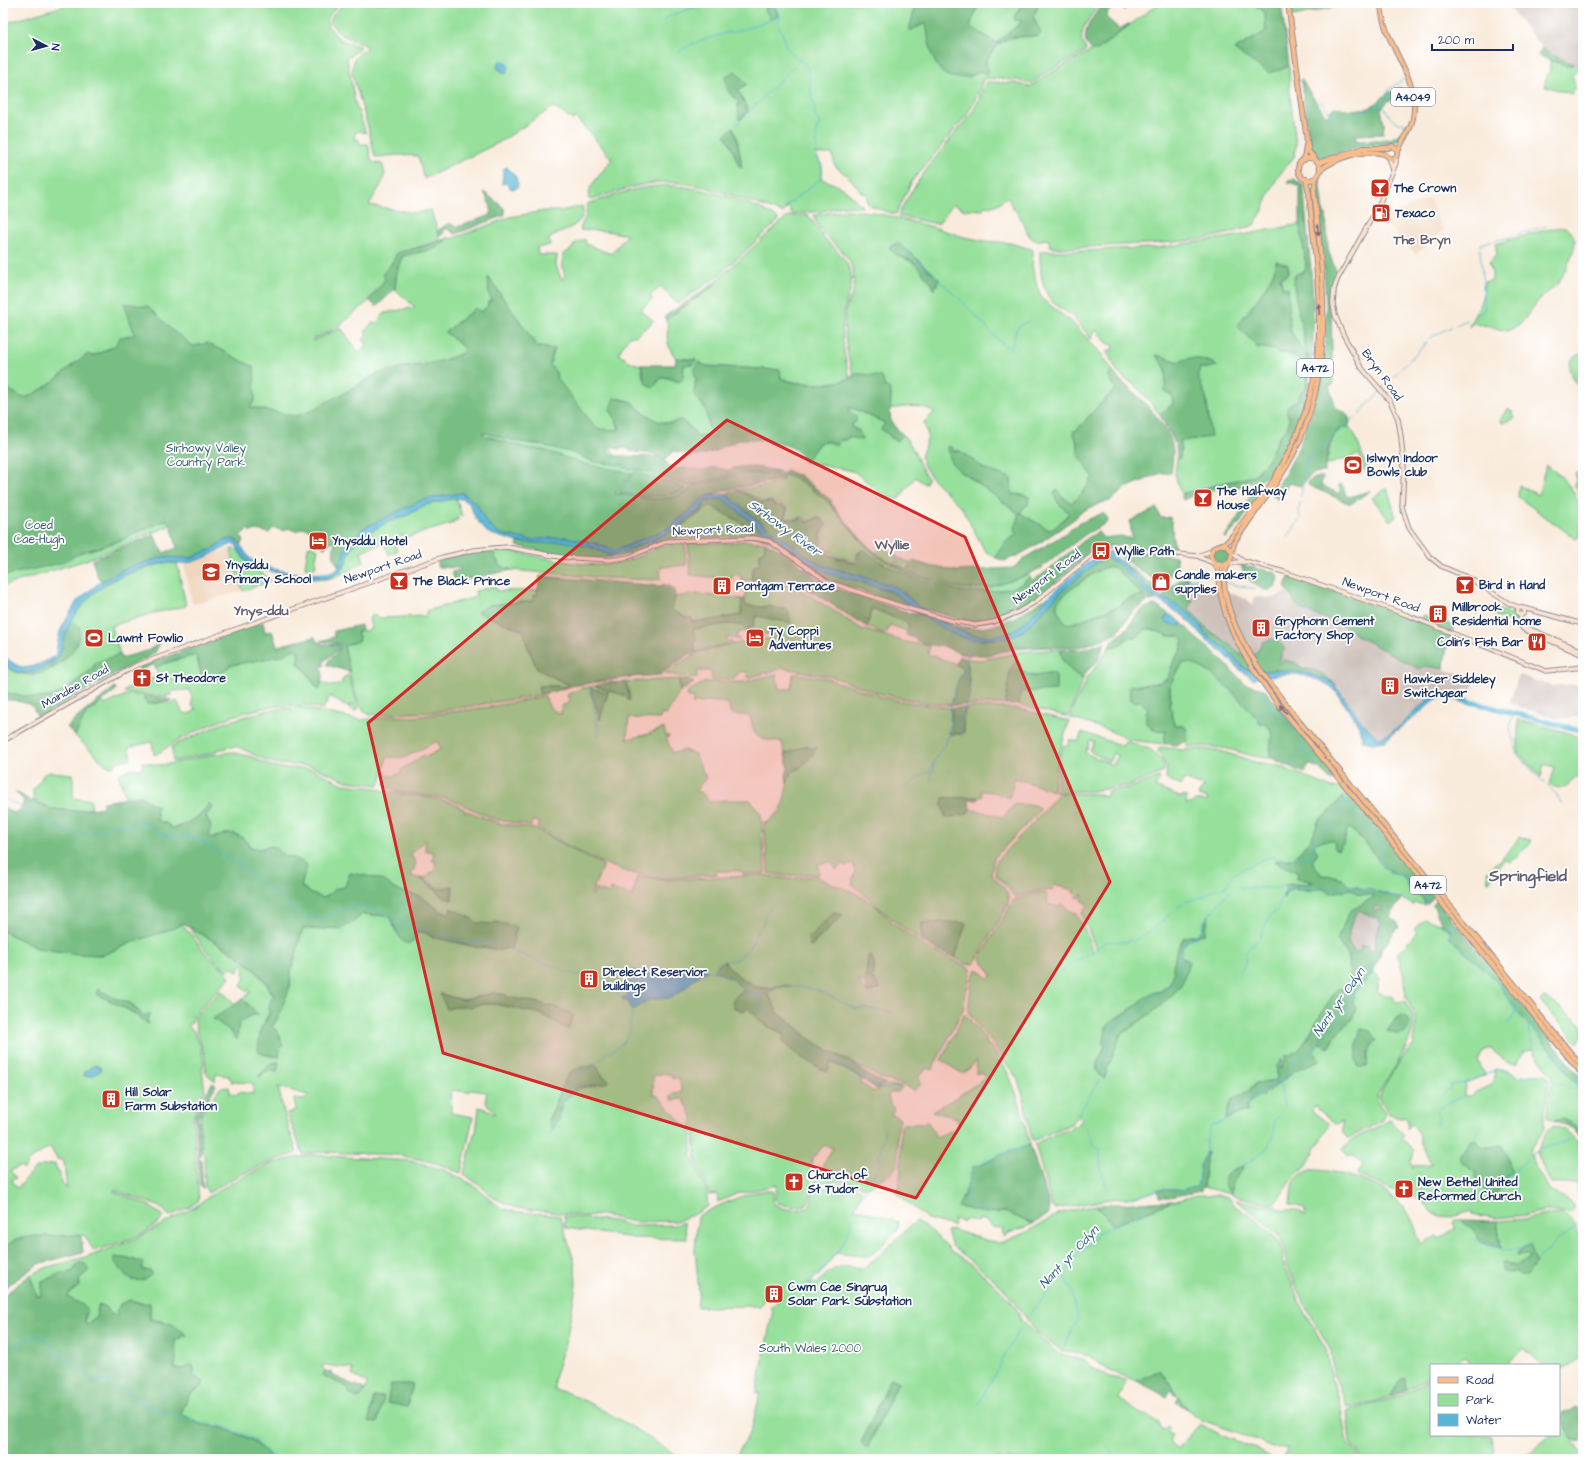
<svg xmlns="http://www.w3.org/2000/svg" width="1586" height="1462" font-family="'Architects Daughter',sans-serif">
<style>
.built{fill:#f1d5bd}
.industrial{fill:#cec1ba}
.green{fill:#96e09b;stroke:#58887c;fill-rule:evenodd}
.forest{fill:#78be83;stroke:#4a7670}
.water{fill:#57b6d5;stroke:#39729a}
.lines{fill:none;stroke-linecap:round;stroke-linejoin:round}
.stream{stroke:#57b6d5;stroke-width:1}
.river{stroke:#57b6d5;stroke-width:5}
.secondary-casing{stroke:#8a8d9d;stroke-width:5.5}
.primary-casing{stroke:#8a8d9d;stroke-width:6}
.secondary{stroke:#fde4d0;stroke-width:3.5}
.primary{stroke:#f9bc8a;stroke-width:4}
.oneway{fill:#7f6e72}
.marked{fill:#d62828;fill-opacity:0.2;stroke:#d62828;stroke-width:3;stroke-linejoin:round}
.labels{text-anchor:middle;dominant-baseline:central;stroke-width:3.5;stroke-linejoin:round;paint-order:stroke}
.shield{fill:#fff;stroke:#5f6d8e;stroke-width:1}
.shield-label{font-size:11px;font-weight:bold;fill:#1b2f5e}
.poi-label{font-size:12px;font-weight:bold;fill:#1b2f5e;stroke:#fff;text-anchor:start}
.street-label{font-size:12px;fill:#1b2f5e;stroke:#fff}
.park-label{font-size:12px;fill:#3a5b6d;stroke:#fff}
.neighbourhood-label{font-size:13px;font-weight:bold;fill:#625f70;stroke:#fff}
.water-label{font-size:13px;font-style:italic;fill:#305e88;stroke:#fff}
.quarter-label{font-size:14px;font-weight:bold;fill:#625f70;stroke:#fff}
.district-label{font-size:16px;font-weight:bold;fill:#625f70;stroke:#fff}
</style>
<rect width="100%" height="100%" fill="#fff"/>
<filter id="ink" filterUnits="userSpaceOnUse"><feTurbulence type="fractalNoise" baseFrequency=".025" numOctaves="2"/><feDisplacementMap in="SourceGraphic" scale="8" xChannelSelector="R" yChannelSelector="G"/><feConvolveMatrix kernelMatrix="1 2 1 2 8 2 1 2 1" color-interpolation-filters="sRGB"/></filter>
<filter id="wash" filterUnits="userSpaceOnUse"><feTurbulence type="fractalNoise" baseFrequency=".012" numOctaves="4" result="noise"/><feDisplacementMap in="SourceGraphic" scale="16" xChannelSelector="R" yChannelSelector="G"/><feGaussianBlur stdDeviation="0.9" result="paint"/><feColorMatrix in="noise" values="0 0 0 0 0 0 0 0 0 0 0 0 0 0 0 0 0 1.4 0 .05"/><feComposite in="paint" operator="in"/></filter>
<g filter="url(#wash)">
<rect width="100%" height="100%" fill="#f9ebdc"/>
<!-- built -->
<path class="built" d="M1429 199 1437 218 1444 231 1416 254 1396 236V233L1385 224 1403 209Z
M1384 202 1394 216 1384 223 1376 216Z
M229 549 243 591 193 604 184 565Z"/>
<!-- industrial -->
<path class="industrial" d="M1508 3H1583V65L1573 64 1562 60 1550 54 1542 48 1512 11Z
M1195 579 1207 585 1242 597 1244 599 1246 598 1253 605 1254 597 1273 598 1287 592 1291 601 1302 610 1348 628 1354 634 1376 645 1395 657 1476 678 1472 689 1436 696 1416 710 1412 716 1403 721 1388 735 1378 738 1360 720 1337 685 1325 676 1310 668 1300 667 1296 663 1277 664 1285 647 1263 642 1254 656 1240 654 1229 643 1209 631 1188 608 1193 600 1184 597V583L1187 580Z
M1519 675 1552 686 1571 684 1583 688V719L1578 717 1556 719 1509 703Z
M1375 906 1383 908 1372 918 1377 917 1381 923 1376 935 1374 949H1381L1384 947 1383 949 1377 953 1360 946 1361 951 1355 952 1348 943 1349 927 1355 913 1359 910 1371 916Z"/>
<!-- green -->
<path class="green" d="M73 3H267L271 10 276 3H340L330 14 327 22 328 26 339 39 360 47 347 59 355 103 366 133 358 131 354 135 355 138 359 140V144H368L372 162 382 164 385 173 383 181 369 205 414 213 431 210 439 236V241L398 253 390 266 383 273 385 279 372 298 348 319 335 329 313 339V341L341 328 357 350 360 351 367 345 363 339 367 335 365 332 372 323 376 324 385 313 415 307 395 289C396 277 397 265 403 256L437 248 446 240 445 239 449 237 451 239 510 217 544 211H560L582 206C589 225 560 231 549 239L550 245 537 248 538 255H557L556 265 561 278H565L563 267V254L572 249 574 244 585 239 586 244 611 254 627 235 607 231 580 230 582 224 586 216 587 204C610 197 635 187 659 186 687 183 757 201 779 220L717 277 677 304 661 286 650 296 653 299 640 310 653 320 651 324 635 336H629L618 354 633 363 641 365 643 377 656 385 660 379C665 377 672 378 677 382L683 377 684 365 696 360 676 358C668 348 665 338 669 325L667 323V319L714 286V283L781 222 789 216 808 215C814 222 818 231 824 238 833 248 843 254 848 266 857 286 845 298 843 316 841 337 844 358 850 378 835 386 795 385 781 378L780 370 706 366 698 362 694 392 695 396 706 409 709 428 716 438 695 436C684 412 675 428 658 421 651 418 645 414 639 410 636 407 633 403 630 401 626 400 622 399 618 398L611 407C612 416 618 422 619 431L607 430 616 463 672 477 715 473 733 470 732 468 747 466 765 468 778 471 787 476H800L829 502 868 547 877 553 881 547 898 557 895 563 897 565 898 561 900 558 910 563 909 570 933 578 1027 573 1031 578 1020 585 1009 589 965 595 889 571 863 555 861 550 857 554 856 561 853 563 843 557 837 558 833 553 826 550 821 535 824 531 826 525 823 519 818 517 807 522 805 518 802 517 796 519 784 518 788 508 779 503 775 505 772 501 762 502C758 498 742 491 736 490 748 488 776 487 784 479L777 481 758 479 716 493V494L706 496 609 549 597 544 502 486 325 523 322 529 298 523 171 525 120 547 83 561 3 586V24ZM489 278 538 347 555 349 550 365 557 374 436 466 402 367C425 365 446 363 466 351L461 345 445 332 476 308 482 312 487 307 489 302 492 300ZM129 335 147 529 132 534 122 540 88 551 30 396 54 382 72 365 100 353 107 349 113 347 123 337Z
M345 3H769L765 8 770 19 777 3H916L909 31 926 23 934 56 968 78 981 71 986 65C986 60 988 58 991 54 1007 30 1018 42 1041 32L1037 28 1033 17 1040 3H1100C1094 13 1079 28 1082 41 1083 44 1085 47 1086 50L1084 52 1045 73 1032 83H1025L1018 80 986 78 983 79 978 94 966 116 912 181 896 214 889 213 867 204V194L862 193 850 178 835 166 832 154H815C820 162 826 170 820 179 837 183 849 192 861 205L862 207 843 206 822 211 792 214 788 206 783 213C742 200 697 178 653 183 631 186 610 194 590 200L588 198 591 186 612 159 576 118H574L573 120 553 107 500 142 424 179 418 156 398 155 375 157 368 127 352 73 354 59 367 46 341 35 330 23 333 14ZM746 85 738 90 748 111 740 120 738 104 739 103 728 91ZM733 127 737 138 742 168 739 166 731 145 725 135Z
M979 3H1026L1021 5 1014 17 1022 21V22L996 44C988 37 978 33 970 26Z
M1159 3H1256V6L1265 12 1267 52 1279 71 1289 66 1290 94 1296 145 1294 157 1277 178 1270 192 1263 210 1254 225C1213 242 1166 243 1122 245 1099 246 1078 248 1055 248L1050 246 1049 240C1043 238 1039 242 1033 239 1026 235 1026 226 1022 220 1018 212 1011 207 1008 198H1005C999 204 992 208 984 206L983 210 969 209 965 210 953 204 938 224 898 216C917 176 947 145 973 111L978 102 985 82 1015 83 1030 87 1045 76 1092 50H1097Z
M1291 3H1352L1293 16Z
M1550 60 1568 66 1573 64 1583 65 1572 76C1575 82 1575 88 1572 94L1545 86 1546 75 1550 72Z
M847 210 872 212 933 227 964 237 985 241 1010 243 1031 249 1033 250 1032 266 1038 289 1042 299 1072 322 1103 356 1112 370 1109 377 1116 389 1097 407 1076 441 1078 446V456L1093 476 1088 486 1083 491 1081 496 1072 503 1062 497 1057 490C1056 504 1058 504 1069 512L1068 514 1056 527 1049 530 1020 513 1025 506 1024 495 1012 494 1011 478 986 470 960 451H954L951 447C955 455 959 468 965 474 976 485 1014 504 1019 515L1017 536 999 551 996 558 985 551 962 508 931 477 924 466 921 457 928 437 924 422 934 413C924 403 903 407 890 409L891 393 884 386 883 379 881 377 854 375C847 360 842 325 846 309 847 303 850 300 852 295 855 288 854 275 852 267 846 247 819 238 814 216V215ZM898 243 934 274V289C932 282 920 267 912 262 901 256 898 259 889 247Z
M1300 224 1306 265 1305 271 1300 272 1296 298 1308 360 1290 330 1288 288 1283 289 1280 278 1286 275 1289 269 1287 264H1283L1277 261C1276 278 1248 311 1237 326L1257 346V347L1273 349 1280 353H1288L1301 360 1308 369 1306 390 1287 413 1289 418 1288 427 1280 435 1267 462 1262 466 1254 476 1231 481 1181 494 1175 474 1177 459 1180 458 1181 450 1179 441 1202 438 1209 417 1206 398 1198 380 1199 368H1207L1216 366 1213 363 1202 359 1180 362 1156 355 1166 369 1165 390 1172 395 1173 404 1160 415 1146 397 1134 385 1119 374 1106 351 1114 349 1113 345 1107 343 1096 330 1091 339C1086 332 1081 325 1075 319 1070 314 1063 310 1057 306 1041 294 1040 270 1040 251H1084L1116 249 1157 248 1238 236Z
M1563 227H1566C1571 231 1575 237 1575 243 1574 253 1564 275 1558 283 1552 290 1545 294 1539 300 1527 314 1526 323 1507 331L1479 324 1473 323 1469 327C1476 310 1484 302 1484 282L1492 280V272L1489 263 1497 254 1495 244 1545 230Z
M1580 354H1583V384L1578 387 1569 369 1571 360Z
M850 407 885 423 890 437 897 441 903 435C915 447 918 465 928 479L925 484 915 477 899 499 886 498 855 472 840 468H835L805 462 819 443 845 440 849 437 861 440 859 430 851 427C854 421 848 414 850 407Z
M1508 409 1512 411 1514 418 1504 423 1501 422 1502 416Z
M1348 425 1355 435 1370 476 1369 477 1366 470H1364L1359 454 1326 465 1329 450 1335 433Z
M1546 465C1574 484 1585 503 1579 537L1576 539 1518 497 1519 485 1538 495Z
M1583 471V506L1580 494 1574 485 1577 480 1575 473Z
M1387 488 1396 517 1390 521 1372 498Z
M456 498 462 516 457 517 458 520 453 521 454 523 404 538 403 535 396 537 397 540 394 541 397 551 389 555 384 543 361 551 364 562C351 569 334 581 320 579L328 578 341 571 344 568 351 547 366 534 388 522 408 515 425 505Z
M711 505C724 517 746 519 753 536L676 538 678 529Z
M743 541 765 542 764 551 760 553 759 565 754 566 751 580H741V575H732V579L690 575 688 543H729Z
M685 543 686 565 661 567 660 579 655 580 605 578 511 570 499 565 492 550C532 551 570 568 610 564 631 563 647 550 667 545 673 543 680 544 685 543Z
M311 546 318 549 316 558 315 568 305 567 308 547Z
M231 549 238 550 247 563 269 578 270 581 243 591 234 565Z
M164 563H177L186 606 150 614 111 626 120 654 95 663 93 668C54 700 54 703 3 692V664L18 673 35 675 55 667 69 655 76 624 70 623C75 616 78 608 84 602 106 578 134 572 164 563Z
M1114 567 1143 595 1124 601 1119 606 1070 624 1066 623C1061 618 1054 607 1058 601 1061 595 1098 569 1104 568 1107 567 1111 567 1114 567Z
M746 584 787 586 801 590 862 629 905 642 930 646 928 654 956 664 964 670 958 681 951 705 925 703 877 693 833 677 789 669 783 668 748 678 747 671 739 672 734 679 712 680 711 671H697V678L665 674 691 656 696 653 726 645 772 638 771 634 753 635 752 631 739 632 736 637 740 640 727 637 726 639 732 642 695 652C694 642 696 639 692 629 710 628 727 621 745 626L746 629 753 627 755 616 767 617 788 610 771 607 745 606Z
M495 586 497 591 538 590 537 595 533 601 489 605 477 612 524 631 526 642 537 669 571 686C569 687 544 686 539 686L540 695 435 712 370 715C354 709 348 662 344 646L360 640 357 631 362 630 365 631 372 629 369 619 372 615 381 618 426 616V611L476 597 475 591Z
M696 594 742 599 741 615 712 620 692 622V618C683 618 680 613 672 611L675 597Z
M1493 607 1511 615 1513 611 1517 616V622L1515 624 1492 614 1491 612Z
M872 608 909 624 907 631 890 625 886 634 867 627Z
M1146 629 1156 630 1169 636H1179L1183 639 1181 651 1174 660 1168 679C1158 685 1140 685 1129 686L1133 702 1140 701 1149 709 1151 729 1155 730 1166 731 1164 740 1165 744 1129 740 1108 730 1071 718 1074 705 1088 677 1099 663 1109 647H1114L1130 637 1137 636Z
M296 648 299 654V665L305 670 319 690 322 682C329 686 333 687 341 684L343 678 348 675 359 708 355 709 356 712 347 707 355 704 345 706 330 696 323 709C272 696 219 719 175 742 168 746 162 752 154 755L152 742 129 747 131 759 120 761 111 767 106 765 75 736 83 717 102 701 105 705 128 694 145 696 144 700 147 704 159 703 163 701 171 704 177 701 182 712C187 715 193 714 196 708L192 706V698L189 690 172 691 171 695H167V697L124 692 127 688 141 685 158 675 155 666 196 655 204 684 225 676 224 675 217 676 231 665 281 656Z
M1061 649C1060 663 1072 672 1083 679 1078 692 1072 704 1069 717L1019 705 1020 692 1047 674C1037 678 1027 677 1020 668L1010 670 1007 697 1005 704 967 705 970 690 967 659 981 660 1021 652Z
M1185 662C1208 664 1247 703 1260 723 1280 727 1267 744 1271 758 1255 758 1243 753 1228 749 1215 746 1200 746 1187 747V743L1188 741 1186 728 1182 725H1174L1169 706 1171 700 1170 685 1173 678Z
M776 674 779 689H791L793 674H797L825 678 882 697 918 704 952 708C951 717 954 725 950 734H961L964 732 963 718 966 708 972 707 1015 708 1069 721 1058 757 1053 791 1015 778 1009 798 993 792 981 791 982 797 943 798 942 804 946 818 970 809 1003 817 1015 804C1027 807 1029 801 1041 809L994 858 991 873C998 885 1011 888 1008 905L974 964H966L955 958 965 923H922V941L894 921 852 884 855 871 854 864 845 866 844 863 836 870 832 863 830 862 818 864 819 875 811 874 786 876 768 873 764 822 767 823 781 810 784 800 789 777 793 771 801 767 817 748 810 749 806 746 785 754 782 742 761 739 754 732 750 716 731 714 728 703 705 701 704 703 696 702 693 705V697H688L687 692 705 682H744Z
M679 679 680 692 666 715 661 714 660 719 629 718 627 739 645 735 664 728 666 736H669V737L666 738 673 753 684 750 695 754 706 778 695 791 701 792 710 802 725 800H750L761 814 765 873 743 874 742 871H717L716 875C698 874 680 879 661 878 621 876 570 849 537 827L540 823 539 822 533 821 531 826 494 819 450 799 396 791 385 786V775L393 776 401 773V770L424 755 426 757 441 749 437 741 404 758 387 757 380 784 378 785 347 781 311 766 279 764 267 761 236 746 216 750V752L173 761 172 746 223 723 264 711 298 707 361 720 393 716 414 717 489 707 545 696C549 708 550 709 561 714L562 706 570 702 567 695 582 688 595 686 630 697 626 682Z
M1518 720 1525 721 1566 732 1583 739V774C1568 780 1567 795 1549 784L1554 767 1544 764 1541 777 1518 753Z
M1082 732 1123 746 1125 741C1141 746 1151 746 1161 760 1164 764 1165 767 1164 772L1132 785 1091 791H1068L1056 793 1060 755 1064 745 1068 746 1070 739 1078 742ZM1090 740 1094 742 1090 750 1091 752 1108 761H1110L1113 753 1118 756 1113 765 1085 753 1089 743 1088 742Z
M1160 747 1184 750 1198 749 1217 750 1255 762 1277 765 1332 788 1343 787 1350 795 1344 802 1342 797 1328 814 1319 820 1312 838 1294 858 1286 860 1274 861 1297 872 1298 874 1297 877 1313 882C1303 886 1292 882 1282 886H1287L1284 898 1286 892 1293 888C1299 891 1314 891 1321 888L1331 893 1350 889 1359 894 1374 895V897L1350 911 1337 940 1349 957 1350 981C1347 987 1344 989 1338 989L1323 1011 1300 1049 1277 1066V1080L1256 1083C1250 1091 1245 1093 1236 1097 1229 1100 1227 1113 1226 1119L1242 1112 1256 1097 1262 1095 1269 1091 1289 1076 1295 1069 1319 1061 1314 1051 1320 1041 1328 1048 1337 1034 1352 1019 1354 992 1368 979 1372 972 1380 978 1376 992 1393 997 1395 1002 1405 1001C1407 1007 1411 1011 1413 1018 1417 1040 1388 1076 1377 1096L1378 1103 1386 1113 1383 1120 1348 1139 1343 1133V1121L1336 1124 1318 1109 1319 1108 1316 1106 1313 1107 1312 1111 1329 1124 1305 1168C1291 1175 1286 1191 1275 1202L1268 1204 1231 1195 1233 1182 1243 1166 1229 1172 1225 1183 1230 1194 1203 1187 1207 1152H1205C1205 1157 1203 1160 1201 1165 1199 1172 1202 1180 1197 1187L1181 1190H1156L1150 1193 1135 1197 1110 1199 1055 1209 1052 1206 1035 1144C1050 1135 1068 1132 1082 1121L1079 1116 1071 1124 1032 1141 1023 1096 1017 1078 992 1043 968 1012 972 979 976 969 979 970 989 979 992 975 980 958 1014 900 1037 893H1046L1048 904 1059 907 1061 904 1073 913 1075 912 1084 928 1093 952 1096 949 1082 914 1088 905 1082 901 1083 896 1082 894 1080 898 1076 897 1077 894 1073 893 1074 890 1054 885 1052 890 1038 891 1015 897 1005 884 995 875V866L1000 856 1037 819 1056 796 1060 794 1069 793 1096 794 1106 797 1108 791 1133 787 1159 777 1160 778 1155 787 1182 798V796L1187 797 1186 804H1191L1195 801H1207L1208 798 1198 796 1200 791 1205 787 1184 779 1180 786 1166 778 1167 767 1158 751ZM1192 936 1196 937 1190 939 1182 947 1178 989 1143 1019 1120 1035 1104 1078 1100 1075 1096 1067 1105 1046 1106 1028 1120 1015 1127 1012 1150 994 1161 991 1169 985 1174 974 1173 968 1177 949ZM1396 1019 1409 1021C1411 1036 1397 1034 1387 1031ZM1359 1037 1377 1040C1368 1048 1367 1055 1367 1066L1357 1042Z
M232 752 252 757 271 766 283 768 312 769 343 784 376 788 388 792 426 797 451 802 464 809 465 812 467 811 498 823 536 829 575 851 603 865 591 894 593 895 595 889 609 894 611 889 633 896 637 877 665 880 763 875 789 879 815 876 857 894 877 907 894 924 926 947 971 969 963 1009 935 1064 932 1070 927 1068 918 1078 922 1082 914 1091C904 1083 892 1083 880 1078L812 1041 790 1021 778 1013 770 996 766 993 778 987 787 986C785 986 781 985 778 986 774 987 771 988 766 988 753 988 731 972 724 961L718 965 715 971C721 972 724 976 730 977L744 990 733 999 737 1009 744 1011 746 1008H748L757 1016 764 1025 784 1033V1043C797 1055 811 1064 827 1072L831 1062 861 1078V1083L872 1091H876L889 1085 902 1087 898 1092H891L888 1097 890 1104 894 1109 891 1114 900 1119 897 1133 898 1163 891 1174 883 1177 873 1186 865 1187 845 1181H835L814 1183 826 1159 833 1148 824 1145 813 1158 807 1178 811 1180C812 1187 811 1200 806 1205L793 1207 778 1203 775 1199 777 1185 736 1194 718 1202 717 1194 709 1195 707 1186 696 1161 694 1134 691 1126 692 1116 686 1104 685 1105 684 1100 682 1099 671 1100V1095L682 1092 679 1078H672V1075L664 1073 653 1076V1094L658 1096 681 1122 691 1129 692 1149 691 1155 706 1189 708 1206 695 1214 677 1221 635 1222 601 1215 583 1216 517 1208 494 1198 481 1186 464 1174 474 1134 476 1133 479 1107 487 1109 494 1114 495 1113 485 1102 487 1092 470 1090 469 1092 451 1090C450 1093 451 1108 451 1113L473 1117 461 1173 436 1163 399 1155 324 1152 303 1154 287 1113 296 1110 294 1098C300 1100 306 1102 308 1095L278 1087 286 1120 297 1153C266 1162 236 1176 208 1193L205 1186 204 1154 202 1151 200 1123 201 1115 220 1088 229 1087 230 1094 238 1095V1092L253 1094V1083L231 1082 232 1079 229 1078V1076L216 1074 215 1081 205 1072C209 1051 194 1037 195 1017L221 990 235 1004 214 1019 228 1029 237 1039 238 1024 249 1016 258 1014 243 999 251 992 249 990 247 992 241 986 245 977 244 976 245 964 243 963 238 972 231 967 228 971 209 954 188 926C221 947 255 959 274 997L269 1009V1015L266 1018 259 1043V1052L270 1056H279L281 1037 272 1028 281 1012 283 1004 290 986 291 971 303 928 323 930 329 928 336 929 362 914 387 916 390 918 396 932 414 940 418 931 426 933 432 937 476 947 489 948 499 950 508 948 516 927 496 922 493 924 477 923 451 908 450 914 441 911 421 897 393 889 350 873 345 887 338 888 323 898 312 894 301 886 307 865C300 860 293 857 284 856L277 848 269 846 260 849 250 847C245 838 235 831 225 834 218 836 216 838 208 837L209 822 204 811C200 817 179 828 172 828L166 823H163L155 818V809L154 806 141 796 126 799 118 774 130 769H142L143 762 159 765 168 764 211 755ZM426 840 425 850 434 853 432 861 436 862 434 872H430L429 876 423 878 439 889 447 887 450 900 442 897C436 888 422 878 411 876L416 863 414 862V859L411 857 412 853ZM834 912 843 915 816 941 812 947 808 938ZM874 963 875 971 871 977 881 988 867 993 863 989 858 980 865 984 867 969ZM494 993 506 995V997L566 1011 571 1014 568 1029 541 1014 495 1004H481L470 1007H455L447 1009 441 994 463 1000ZM596 1065 604 1078 596 1086 579 1088 569 1094 566 1099 561 1102 560 1118 553 1129 548 1119C555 1110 565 1074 572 1071 580 1067 588 1068 596 1065Z
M50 772 73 774V798L85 800 90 798 92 808 77 811 52 809 33 800V789L36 787 44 774Z
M1347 826C1355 833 1363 840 1370 848 1381 862 1382 873 1402 875L1407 882V886C1415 890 1424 896 1425 905L1414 903 1413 905C1404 899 1390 895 1380 892 1376 891 1372 892 1368 889L1363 890 1358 887 1349 886 1343 880 1334 876 1320 875V872L1314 865 1312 860 1318 853 1315 849 1314 844C1319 840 1329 838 1335 841V844L1344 842Z
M1519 836 1531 841V843L1510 862 1504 859 1498 868 1499 871 1488 882 1487 871C1497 861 1514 849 1519 836Z
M1425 919 1442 925 1451 930 1450 937 1452 940 1496 980 1523 1020 1539 1036 1575 1082 1582 1088 1583 1092V1121L1579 1123 1580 1127 1583 1125V1139L1580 1137 1579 1131 1560 1118 1554 1120 1547 1117 1548 1101 1553 1078C1549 1068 1537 1058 1534 1049L1523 1052 1516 1064 1508 1063 1491 1049 1483 1052 1478 1061 1485 1075 1465 1083 1464 1096H1471C1477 1089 1486 1089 1493 1083L1495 1070C1503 1071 1512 1069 1516 1077L1546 1073 1549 1081 1544 1112V1129L1530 1151 1534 1166 1544 1178 1549 1190 1563 1197 1573 1205V1210L1570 1213 1545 1211 1527 1215 1496 1218 1472 1214 1471 1211 1452 1217 1440 1216 1432 1212 1421 1201 1409 1194 1390 1189 1359 1176 1357 1173 1362 1164 1352 1154 1348 1156 1342 1149 1352 1140 1390 1120 1404 1135 1401 1138 1414 1150 1412 1160H1410L1413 1169V1166L1432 1165 1420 1141C1420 1135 1416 1128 1412 1124L1407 1129 1408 1120 1404 1117 1400 1118 1390 1115 1379 1098C1384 1084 1402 1055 1414 1045L1413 1042 1416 1024 1415 1016 1406 997 1403 973 1397 953 1408 944 1407 943 1417 932 1414 929ZM1471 1140 1480 1147 1502 1145 1509 1162 1510 1175 1505 1176 1500 1188 1493 1194 1478 1182 1476 1172 1463 1163 1459 1157Z
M182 924 208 956 224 969 230 977 197 1012 193 1017 192 1023 187 1025 194 1031 201 1048 204 1063 202 1070 205 1091 193 1116 195 1153 199 1200 190 1207 170 1216 158 1206 115 1190 113 1191 148 1205 164 1217C146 1237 117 1243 94 1251L84 1235 28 1237 17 1240 8 1246H3V931L37 948 78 954 103 955 133 942 177 927ZM97 994 125 1001 133 1005 143 1016 150 1014 147 1019 148 1024 132 1012ZM98 1066 101 1068C96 1073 92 1078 84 1076L85 1071ZM50 1147 57 1159 63 1160 64 1163 67 1189 62 1182 55 1164C48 1165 36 1166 31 1172 26 1177 25 1182 17 1188L11 1181 16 1178 10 1171 20 1166 24 1169 29 1160Z
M1545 997 1561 1008 1583 1026V1034L1578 1043 1540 1001Z
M964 1015H966L987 1041 986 1044C992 1046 995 1052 998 1057 1017 1084 1022 1114 1030 1145L977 1166 972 1172 959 1207 997 1213 1005 1212 1033 1224 1009 1233 1003 1237 1002 1228 991 1227 987 1221 978 1219 977 1222 968 1219 964 1220 963 1222 954 1219 953 1226 927 1219 896 1192C904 1177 900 1144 901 1126L903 1124H922L927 1121 936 1137 959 1128 957 1118 932 1111 949 1102 986 1078 982 1072 976 1074 977 1061 963 1074 941 1060Z
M1555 1126 1564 1130 1576 1140 1583 1150V1205L1579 1198 1577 1184C1571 1184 1556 1182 1551 1183L1537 1155V1151L1548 1130Z
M310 1155 411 1161 442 1169 472 1184 501 1208 511 1211 560 1216 575 1264 576 1285 567 1337 554 1378V1390C567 1391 579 1398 591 1404 623 1420 652 1440 682 1459H273L252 1440 222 1428 199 1424 181 1413 189 1395 197 1390 193 1375 194 1368 184 1369 173 1368 175 1340 182 1338 161 1321 150 1319V1305L130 1300 120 1304 116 1316 109 1313 106 1307 97 1309 96 1318 88 1324 85 1322 87 1310 73 1300 68 1298V1295L78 1286 80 1278 84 1275 76 1266 72 1272 61 1273 42 1282V1292L40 1296H37L30 1275 48 1267 93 1255 135 1239 195 1207 205 1199 219 1190 253 1172 270 1164 294 1158ZM143 1264 142 1267 143 1270H147L134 1281 119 1267ZM325 1365 353 1369 352 1375 367 1383 365 1390 360 1397 349 1388 324 1376 323 1374 325 1371 322 1367ZM374 1397H383L377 1423 369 1420Z
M1311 1170C1332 1169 1367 1180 1386 1191 1389 1193 1391 1197 1393 1201L1395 1199C1398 1203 1401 1205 1405 1208 1412 1215 1417 1235 1421 1244L1437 1236 1439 1239 1455 1229 1453 1223 1455 1220H1464V1222L1474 1229 1482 1242 1501 1248 1497 1221 1526 1219 1547 1215 1561 1214 1565 1215 1573 1223 1583 1245V1353L1572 1363 1559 1369V1365H1543L1523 1349 1503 1365H1471L1464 1356 1450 1365H1431V1377L1406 1390 1404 1377C1398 1382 1395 1393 1389 1397 1382 1401 1354 1409 1346 1406L1333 1370 1331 1351 1294 1284 1286 1262 1284 1246 1282 1240 1269 1226 1236 1200 1266 1206 1274 1205C1283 1215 1289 1207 1297 1211 1298 1211 1303 1214 1305 1216L1306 1213 1304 1208 1290 1204C1292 1186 1292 1176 1311 1170ZM1524 1248 1536 1263 1517 1272 1516 1271 1509 1273 1505 1263 1517 1265 1529 1258 1528 1255 1518 1252Z
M840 1184 848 1185 862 1190 855 1208 899 1222 897 1231 869 1257 836 1253 823 1271 808 1284H817C826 1274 834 1265 850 1267 856 1267 860 1268 866 1267L916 1221 927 1227 949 1248V1250C965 1256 1021 1304 1021 1320L1055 1351 1060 1354 1085 1361 1091 1367 1109 1377 1126 1380 1119 1399 1139 1413 1148 1416 1160 1424V1427L1165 1430 1168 1426 1170 1427 1167 1432 1172 1435 1169 1441 1173 1445 1179 1449 1181 1445 1200 1424 1227 1438 1254 1447 1272 1458V1459H734L751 1431 760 1393H757V1391C762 1364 767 1338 773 1311L771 1307 779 1300 782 1286 769 1291 760 1306 697 1307 699 1292 695 1250 698 1216C712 1209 759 1185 773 1192 774 1197 772 1201 775 1204 781 1210 806 1213 810 1205 813 1200 811 1194 815 1190ZM891 1378 898 1382 867 1449 861 1443Z
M1198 1195H1217L1225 1196 1230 1199 1235 1206 1259 1222 1278 1240 1281 1244 1283 1258 1282 1260 1298 1299 1326 1350 1330 1371 1341 1410 1347 1443 1357 1454 1359 1459H1282L1288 1447 1273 1448 1239 1433 1202 1420 1187 1409 1160 1370 1137 1381 1108 1370 1090 1356 1063 1351 1050 1343 1035 1330 1005 1290 977 1265 952 1246 947 1231 954 1230 985 1240 1000 1243 1027 1232 1060 1213 1096 1205 1119 1223 1165 1204Z
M563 1216 614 1221 632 1226 675 1225 684 1222 687 1239 633 1238 566 1228 564 1222 566 1220Z
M1431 1379V1435H1491L1495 1448 1493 1459H1361L1360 1455 1350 1443 1347 1410C1378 1405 1403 1396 1431 1379Z
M1563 1424 1583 1459H1518L1534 1449 1551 1435H1559V1427Z"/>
<!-- forest -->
<path class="forest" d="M769 3H777L775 6 778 17 771 20 765 10Z
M916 3H979L970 26 996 43 1022 22V21L1015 20 1014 17C1025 3 1020 3 1040 3L1033 17 1041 33 1039 36 1009 37 997 45 986 61V65L989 70 987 74 981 71C937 93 931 58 926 23L909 31Z
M1103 3H1122L1126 8 1125 10 1116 5 1107 13 1106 17 1119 29 1128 24H1130L1097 50H1092C1075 37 1095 15 1103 3Z
M1256 3H1281L1289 66 1269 73 1234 50 1266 31 1265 12 1256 6Z
M1542 48 1550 54 1573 64 1568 66 1550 60 1538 55Z
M735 71 747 84 738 90 748 111 739 120 738 104 739 103 728 91 725 77Z
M1301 78 1312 96 1326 116 1334 107 1352 110 1369 108 1379 101 1386 94 1400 88 1402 89V95L1388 101 1381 109 1384 124 1383 134 1355 135 1357 141 1390 139 1398 135 1405 126 1408 127C1405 133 1403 138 1397 141 1387 147 1375 144 1364 146 1351 147 1331 159 1319 157 1313 155 1312 150 1310 145Z
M733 127 737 138 742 168 739 166 731 145 725 135Z
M1294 179 1303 185 1304 190C1309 276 1328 352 1292 435 1287 446 1283 458 1276 468 1272 474 1263 478 1257 483L1249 482 1246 486 1200 491 1194 495 1183 500 1181 494C1205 488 1230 482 1254 476L1262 466 1267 461 1280 435 1288 427 1289 418 1287 413V406L1298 400 1301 392 1306 390 1308 370C1298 361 1293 348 1277 354L1276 350 1256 347 1257 346 1237 326C1247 312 1277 277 1276 261L1283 264H1287L1288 265V274L1280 278 1283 288H1288L1290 330 1308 359 1293 282 1295 275 1305 271 1306 265 1300 221V187L1293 183H1288V180Z
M1320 179 1324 213 1318 215 1316 189 1318 180Z
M484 192 504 208 505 215 455 234 448 229H444L443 234 439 236 437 231 449 223 457 227 491 215V207Z
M1326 214 1328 250 1337 274 1330 296 1334 314 1331 315 1333 385 1329 386 1336 408C1345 411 1349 414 1350 423L1347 428C1327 427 1328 458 1324 472 1310 472 1310 476 1301 486L1289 483 1278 500 1272 495C1306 444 1326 384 1326 323 1327 287 1322 252 1318 216Z
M445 239 446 240 437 248 403 256C397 265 396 278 395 289L376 307 369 300 385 279 383 273 390 266 397 253 429 245Z
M898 243 914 256 939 279 934 290C933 283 930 282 926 277 921 272 919 266 913 262 901 255 899 260 889 247Z
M488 277 538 347 556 349 553 352 550 365 557 374 556 377 597 429 619 430V426L610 409 614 398 630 401 644 413 659 422 672 423 678 420H682L695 432V436L716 438 709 428 706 409 694 395 696 379 694 371 698 362 706 366 780 370 781 378C794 386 831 385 845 380 849 379 852 375 856 374 864 373 874 376 881 377L883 379 884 386 889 388C894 399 887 412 892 423 894 427 900 431 903 435L897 441 881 429 885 423 850 407 849 411 856 416V422L852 424 851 427C856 431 863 431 862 440L849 437 845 440H839L837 445 827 441 819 443 805 462C802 459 800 454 797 451 790 445 777 443 768 443L769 440 739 439 736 442 722 447 717 451 698 456 673 451 666 459 653 454 630 451 627 448 618 449 613 446 608 447V451L610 454 618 456 657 457 664 460 669 466 674 469 687 468 703 470 714 467 724 469 728 472 734 469 747 468 779 471 777 473 740 472 688 486 648 472 624 468 622 465 594 462 570 452 541 445 515 441 482 432 486 437H490L526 448 544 450 584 464 632 473 615 494 654 499 674 497 685 493 694 486 745 473 773 474 784 477 780 480 725 490 717 493 716 494 706 496 671 527 617 550 609 549 597 544 566 537 530 540 501 534 495 531 486 522 476 503 462 493 439 497 407 508 362 529 348 545 339 566C332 560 333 551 335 542L333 541 326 545 325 548H323L327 530 320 527 319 531 304 528 295 531 288 528 284 531 274 528 269 533 257 530 250 532 248 529 240 536 244 540 241 544 237 540 220 543 213 549 197 555 196 557 186 558 162 557 122 570 107 579 101 581 98 577 92 560 154 535 163 553 177 548 171 525 167 520 132 534 122 540 82 552 61 563 3 576V385C9 389 15 394 21 397 35 402 74 361 89 354L91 356C95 356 115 347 117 343 117 343 120 338 120 337L135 335 124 303 149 307 172 330 193 346 207 343 254 367 255 400 250 407 295 416 304 414C321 405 337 397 353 388 361 384 368 377 377 374 406 364 438 367 465 351L461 345 445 332 476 308 479 311H482L487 307 489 302 492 300 489 295Z
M714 283V286L667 319 664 317Z
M1156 355 1180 362C1189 356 1198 358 1208 362 1212 363 1213 363 1217 366L1207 368H1199V380L1206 398 1211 437 1179 441 1181 450 1180 458 1177 459 1176 445 1160 415 1173 404 1172 395 1165 392 1166 369Z
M676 358 696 360 693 364 684 365 683 377 680 382C675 381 666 374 660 379 657 381 656 385 653 387L646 384 641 365H675Z
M1112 370C1118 380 1123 382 1131 390 1146 403 1172 430 1173 451 1173 458 1172 466 1171 473H1161L1126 488 1110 501 1101 503 1080 512 1074 519 1038 544 1019 555 1004 561 996 558C999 549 1007 538 1016 536L1014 527 1018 521V513L964 473 962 474 951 462 948 447 949 446 954 451H960L986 470 1011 478 1012 494 1024 495 1029 497 1028 505 1025 506 1020 513 1049 530 1056 527 1068 515 1069 512C1060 506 1056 502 1054 492L1057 490 1062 497 1072 503C1080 498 1089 484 1093 476L1078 456V446L1073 431 1077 430 1097 407 1116 389 1109 377Z
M786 470 797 475 798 474 832 501 831 503C843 517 854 533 868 546 877 556 896 565 909 570L913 561 930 566 956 571 1013 568 1026 557 1058 538 1080 523 1103 513 1107 517 1108 522 1086 534 1041 568 1022 577 992 587 970 589 955 587 908 573 878 557 861 541 826 500 800 481 783 474Z
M634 472 669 482 686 489C665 500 641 495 619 493Z
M1315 477H1323L1321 485 1339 494 1340 489 1338 486 1341 484 1343 486 1346 496 1349 497 1370 491 1352 503H1348L1308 485 1309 481Z
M1255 486 1263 491 1240 523 1225 539 1224 537C1236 522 1246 505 1254 487Z
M731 491C734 491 738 491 741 492 743 492 759 501 761 503L771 502 775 506 780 505 787 509 783 519 796 520 801 518 808 523 817 518 822 520 825 524 823 530 820 535C821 540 821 547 825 551 829 555 833 555 837 559L843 558C848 562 851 565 858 562V554L863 549C886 569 914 578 943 586 949 587 955 590 961 591 974 593 1005 591 1018 586 1022 584 1026 580 1030 577L1033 580C1057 567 1074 544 1098 532L1103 538 1121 536 1132 539 1130 521 1157 508 1160 517 1165 518 1170 517 1173 532H1172L1175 551 1120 545 1110 546 1084 558 1037 598 1007 616 986 621 976 622 962 620 920 608 898 588 872 579 821 565 801 552 796 547 775 534 725 494Z
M721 499 735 508 774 540 794 550 800 557 821 569 833 575 859 581 894 593 910 605 887 600 828 580 787 549 769 540 753 536C746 519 724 517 711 505L678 529 676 538C658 540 643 550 626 555 595 564 549 553 517 546L518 542C534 544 548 542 564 541 576 540 596 550 607 554 618 558 661 536 673 531L679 528 683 522 701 510 706 501Z
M765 542 786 553 818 579 834 588 910 613 922 615 961 637 983 640 1007 638 1023 631 1059 594 1097 562 1106 557C1124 562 1139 588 1156 599L1155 600 1149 601 1114 567C1111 567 1107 567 1104 568 1098 569 1061 595 1058 601 1054 607 1061 618 1066 623L1070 624 1119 606 1130 598 1142 595 1147 602 1133 611 1116 634 1080 647H1047L1014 649 987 655H967L959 653 941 645 936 646 916 641 914 638 906 635 909 624 872 608 867 627 801 585 751 580 754 566 759 565 760 553 764 550Z
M1213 555a8 8 0 1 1 16 0a8 8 0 1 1-16 0Z
M492 550 499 565 511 570 455 582 452 572 460 570V568L439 567 437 566V562L444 558Z
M1118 550 1176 556 1178 570 1173 569 1169 577 1160 575 1157 582 1125 560 1114 551Z
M1120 560 1161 591 1159 595C1143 586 1132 573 1120 560Z
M1241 565 1275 572 1278 577 1275 588C1262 597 1244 577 1241 565Z
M540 576 660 586 665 584 667 586 670 585V589L674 588 675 597 672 610 686 618H692V622L712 620 741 615 742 599H745L746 606 771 607 788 610 791 623 756 616 753 627 746 630 745 627 743 628 741 625C734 625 725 623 718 625 709 626 702 628 693 629L696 638 694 643 695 652 689 654 660 675 631 677 571 686 537 669 526 641 524 631 477 612 489 605 533 601V595H537Z
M1291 576 1395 612 1419 623 1422 615 1455 626C1448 640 1445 653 1444 669L1424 666 1419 669 1354 634 1349 628 1303 610 1295 604 1285 586 1288 579Z
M1188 577V580L1184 583V597L1193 600 1188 608 1209 631 1229 643 1240 654 1254 656 1263 642 1273 639 1285 647 1278 664 1284 660 1296 663 1303 669C1316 667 1327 678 1337 685L1328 680 1302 672 1275 670 1265 671 1249 670 1243 667 1227 649 1205 634 1201 626 1162 597C1169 588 1177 580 1188 577Z
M1048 597C1039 610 1025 625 1010 633 989 643 958 633 940 620 950 623 961 627 971 628 999 630 1025 611 1048 597Z
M1155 605 1169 614 1164 620 1168 623 1181 626V622L1198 640 1214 652 1245 684 1264 689 1337 779 1331 781 1320 769 1309 764 1304 773 1271 758C1267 744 1280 727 1260 723 1249 707 1202 657 1183 663 1178 670 1172 678 1170 686 1169 693 1171 699 1169 706L1172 711V716L1174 725H1182L1186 728 1188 741 1176 745 1165 744 1164 740 1166 731C1157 731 1152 730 1146 723V713L1148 709 1140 701 1133 702 1131 700 1129 686C1139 685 1158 684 1167 679L1174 660 1181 651 1183 639 1179 636H1169L1151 629H1146L1137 637H1130L1119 645 1109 647C1112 639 1116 639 1122 633 1137 621 1131 611 1155 605Z
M263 622 265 632 272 631 277 646 315 637 316 641 323 644 339 645V649L324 661V666H321L323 675 319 691 305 670 299 665 298 658 299 654 296 648 281 656 231 665 217 676 225 675V676L204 684 196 655 169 661 157 667 153 665 138 671 139 667 155 661Z
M70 623 76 624 80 628C79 632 79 637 78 641 73 656 50 672 35 675 23 676 11 671 3 664V662L23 673 53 662Z
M361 625 362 630 357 632 360 640 344 646 350 672 327 665C329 656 341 654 341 644L320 641 334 637V631Z
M1105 642 1098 661 1087 671 1083 679C1072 672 1060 663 1061 649L1081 650Z
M160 643 155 653 147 658 110 676 38 718 32 705 14 700H3V692C54 702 53 701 93 668L95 663 120 654 121 658 147 651Z
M959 656 967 659 970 690 967 705H951L958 681 964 670 956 664Z
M1016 661 1021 664 1020 668C1033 684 1041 671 1054 673L1056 676V690L1020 692 1019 705 1005 704C1010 689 1005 673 1016 661Z
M679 679 690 680 694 683 680 692Z
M626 682 630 701 623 695 595 686 606 683Z
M538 686H554L569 687 540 695Z
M115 687 116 690 86 714 75 736 67 727 73 721Z
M590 687 593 689 608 692 600 720 591 691Z
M145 696 173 700C164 703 156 702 147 704L144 700Z
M952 708H966L963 718 964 732 961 734 953 733 949 734C954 725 951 718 952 708Z
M807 745 810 749 817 747C816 751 804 765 801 767 792 773 791 770 787 783L786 775 788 767 785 754Z
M15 791 32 802 33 800 52 809 77 811 103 807V802L141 796 154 805H157L158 806 155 810 158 816 155 818 163 823H166L172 828 180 827 201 815 209 803 213 807 206 816 211 826 209 837C216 839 218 836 225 834 235 831 245 838 250 847L260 849 272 846 277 848 284 856 295 858 307 865 301 886 312 894 323 898C328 896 330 892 335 889 338 888 342 888 345 887L350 873C362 875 388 878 393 889L421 897 441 911 449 914 451 908 468 916 477 923 493 924 495 922 517 927 511 950 508 948 499 950 489 948 476 947 432 937 426 933 418 931 414 940 408 944C394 938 397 922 387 916L362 914 354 922 341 929 329 928 323 930 303 928 291 971 290 986 287 995 283 1004 281 1012 272 1027C281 1032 279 1038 283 1046L280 1049 279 1057 263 1054 258 1050 261 1027 265 1023C266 1019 268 1017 269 1013 269 1007 269 1001 274 996 256 958 217 945 183 923L177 927 133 942 103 955 78 954 37 948 3 931V807L14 813 21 809 24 801Z
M1350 795 1434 896 1428 904 1425 902 1416 891 1407 886V882L1402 875C1382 873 1381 862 1370 848 1364 840 1356 833 1348 827L1344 842 1338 850 1334 848 1335 843 1333 840 1321 841 1314 844 1315 849 1318 852 1312 860 1314 865 1320 872V875L1334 876 1343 880 1349 886 1358 887 1363 890 1368 889 1401 899 1390 917 1397 922 1399 928C1390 934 1388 946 1378 951L1374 949 1376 935 1381 923 1377 917 1372 918 1376 910H1382L1383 908 1375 906 1371 916 1359 910C1350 919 1349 931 1348 943L1355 952 1361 951 1360 946 1367 945 1370 950 1377 953 1383 949 1368 979 1354 992 1353 1003 1356 1007 1352 1019 1337 1034 1328 1048 1320 1042 1314 1051 1320 1061 1295 1070 1289 1076 1265 1092 1263 1097 1262 1095 1256 1097 1247 1106V1112H1242L1226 1120C1227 1113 1229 1100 1236 1097 1246 1092 1249 1093 1256 1083L1277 1080V1066L1282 1058 1280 1070 1286 1058 1285 1056C1302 1057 1315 1024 1322 1012 1327 1004 1332 998 1336 990L1345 988 1350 981 1349 957 1337 940 1350 911 1374 897V895L1359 894 1350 889 1331 893 1321 888C1312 892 1305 888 1298 890L1293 888 1286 892 1284 898H1283L1286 886H1280C1290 883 1302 887 1313 882L1297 878 1298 874 1297 872 1274 861H1279L1282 859 1286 860 1294 858 1312 838 1319 820 1328 814 1343 796V800L1344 801Z
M978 797V800H969L970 809 967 814 946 818 942 804 943 798Z
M419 878H423L439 889 453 886 452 900 442 897 438 892Z
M1437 900 1576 1071 1583 1081V1092L1582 1088 1575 1082 1539 1036 1523 1020 1496 980 1490 976 1485 970 1452 940 1450 937V930L1442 925 1433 905Z
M834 912 843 915 810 947 808 938Z
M1209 915 1205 934C1197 935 1186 940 1182 947 1181 949 1182 954 1181 957L1189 961 1183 981 1178 989 1158 1008 1120 1035 1104 1079C1091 1067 1099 1060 1105 1046L1102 1042 1105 1036 1106 1028 1110 1022 1127 1012 1150 994 1161 991 1169 985 1174 974 1173 968 1177 949 1184 937 1197 935 1198 933 1202 931 1204 923Z
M946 922 966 923 955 958 941 952 922 941V923Z
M870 954C876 964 875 967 871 977L881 988 867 993 865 984 868 956Z
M724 961C729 968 747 984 755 987 759 988 764 988 768 988 778 988 779 984 792 986L778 987 767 993 778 1013 790 1021 812 1041 849 1061 871 1077 886 1084 877 1089 856 1075 831 1062 827 1072C811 1064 797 1055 783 1043L784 1033C765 1027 761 1022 748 1008L743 1011 733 1007C730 999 738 994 744 990L730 977H726L719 972 714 971 718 965Z
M98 989 114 998 130 1003 143 1016 151 1013 147 1019 148 1024 132 1012 97 994Z
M494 993 506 995 507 997C520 999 566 1007 574 1016L568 1029 541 1014 495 1004H481L470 1007H455L447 1009 440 994 463 1000Z
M243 999 258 1014 249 1016 239 1024 237 1040 228 1029 213 1019Z
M1402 1015 1406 1017C1412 1025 1407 1035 1396 1034 1393 1034 1390 1032 1387 1031L1396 1019Z
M1361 1029 1371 1031 1377 1040C1367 1049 1367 1054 1367 1067H1358C1355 1053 1357 1042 1361 1029Z
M279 1062 277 1072 269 1071 258 1077 271 1063Z
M592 1065H596L604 1078 608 1079V1082C599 1086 587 1084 579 1088 571 1092 569 1098 562 1102L563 1107 559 1110 560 1118 553 1129 548 1122V1119C558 1107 560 1088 568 1075 571 1070 577 1071 581 1067H591Z
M212 1083 216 1085 198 1118 201 1155H199V1157L201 1160 203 1188 200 1186 195 1115Z
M1563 1118 1576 1126 1580 1137 1572 1128 1554 1120Z
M1475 1139 1480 1147 1502 1145 1512 1171 1511 1175 1506 1176C1505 1186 1496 1195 1487 1195L1485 1189C1480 1186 1475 1179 1476 1172L1463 1163 1459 1157 1471 1140Z
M1030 1145 1048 1200 1050 1208 1048 1214 1033 1224 1005 1212 985 1213 958 1207 965 1193 973 1167 982 1165 1002 1154Z
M1205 1152H1207L1203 1187 1201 1188V1191L1170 1197H1160L1156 1190H1181L1196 1187 1198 1185 1200 1166 1205 1156Z
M1244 1166 1233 1182 1231 1195 1230 1194C1228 1190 1225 1186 1225 1182 1223 1171 1237 1168 1244 1166Z
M1173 1201 1113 1225 1096 1205Z
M1464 1220 1497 1221 1501 1248 1479 1242 1474 1229 1464 1222Z
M72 1235 81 1236 83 1252 38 1264 3 1289V1246C9 1246 11 1241 17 1239 35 1234 54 1237 72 1235Z
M1530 1245 1536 1263 1527 1276 1519 1275 1516 1271 1509 1273 1502 1271V1263L1517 1265 1529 1258V1256L1527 1254 1517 1255V1253Z
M114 1257 132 1259 144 1263 142 1267 143 1270 151 1271 152 1274C135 1290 125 1274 114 1261Z
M79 1263C85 1263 88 1266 88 1271L80 1278 79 1286 68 1295V1297L86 1307 87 1310 85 1316V1322L88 1324 96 1318 98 1306 102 1305 106 1307 109 1313 116 1316 120 1304 130 1300 142 1304 150 1303V1319L172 1324 187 1335 175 1340 176 1361 174 1368 184 1369 192 1365 194 1368V1377L204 1382 202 1386 189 1395 181 1413 199 1424 222 1428 252 1440 273 1459H3V1296L30 1275 37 1296H40L42 1292V1282L61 1273 72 1272Z
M1160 1370 1187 1409 1176 1402 1179 1397 1171 1390 1167 1397 1137 1381Z
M325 1371 332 1372V1375C341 1379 348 1382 355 1386L357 1385 365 1390 360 1397 356 1398 348 1393 349 1388 324 1376 323 1374Z
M1405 1377 1406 1390 1390 1397 1401 1379Z
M891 1378 898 1382 867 1449 861 1443Z
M391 1384H413L407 1407 387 1403Z
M374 1397H384L377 1423 369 1421Z
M1583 1404V1414L1581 1419 1583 1428 1580 1441 1571 1439 1561 1420 1563 1412 1570 1411 1575 1407 1577 1408Z"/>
<!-- water -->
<path class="water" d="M501 60 506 63 509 67 506 74 497 68 498 63Z
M507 167 516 177 518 185 517 188 511 189 506 183 502 184 503 169Z
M462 493 476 503 486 522 495 531 501 534 530 540 566 537 597 544 609 549 617 550 671 527 706 496 723 494 728 496 775 534 796 547 801 552 821 565 872 579 898 588 920 608 950 627 974 636H993L1010 633 1021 626 1042 605 1048 597 1087 563 1098 556 1111 553 1151 591 1183 609 1192 616 1201 626 1205 634 1227 649 1243 667 1249 670 1265 671 1275 670 1302 672 1328 680 1336 686 1360 720 1378 738C1393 736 1412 712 1425 703L1426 701C1441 691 1457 693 1472 701L1471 705 1450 698 1437 699 1432 702 1420 713 1397 730 1385 741 1373 743 1363 741 1358 724 1334 689C1324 680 1299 673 1287 674 1276 675 1265 677 1255 678L1254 680 1239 669 1222 652 1207 641 1185 617 1147 593 1117 563 1106 557 1097 562 1059 594 1023 631 1007 638 975 640 961 637 954 634 924 617 894 593 859 581 833 575 821 569 800 557 794 550 774 540 725 501 721 499 706 501 701 510 683 522 679 528 673 531 623 552 609 555 595 548 563 541 546 543 518 542 494 535 487 532 476 519 469 503 461 499 456 498 425 505 408 515 388 522 366 534 351 548 344 568 341 571 328 578 310 579 257 569 247 562 235 544H232C217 551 204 560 187 563 179 564 171 562 163 563 123 571 89 587 70 624 64 635 63 647 58 658 40 671 21 682 3 662V654C22 675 33 668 55 656L60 631 70 613 77 601 101 581 107 579 122 570 162 557 186 558 196 557 197 555 213 549 224 540 233 539C242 543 244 553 251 559 267 572 320 579 338 569L347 545H348L362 529 422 500Z
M1169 614 1181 622V626C1175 625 1168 625 1164 620Z
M698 968 707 971C696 975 685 990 674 996 665 1000 657 998 649 1000 643 1002 638 1007 633 1011L628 1001 623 1000V996L627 997 632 970C648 973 665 981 680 972L684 973Z
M95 1065 101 1067 100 1071 94 1075 85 1076 84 1072Z"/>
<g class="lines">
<!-- stream -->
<path class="stream" d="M777 3 775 5 780 18 777 22 785 40 786 48 808 68 812 102 815 103V117L820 122 818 127 816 130 817 147 815 153 822 165V178L787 205 783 213
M271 10 276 3
M665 26 664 19 669 17V16L709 3
M677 53C695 40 709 39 729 32L731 33 768 21 778 17
M1320 100 1333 117 1358 113 1363 110H1371L1382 105C1393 117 1387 122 1406 124
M1376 103C1386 103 1388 97 1389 89L1404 79
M736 125 800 60
M1542 227 1547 226
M1515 235 1539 228
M1495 241 1513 236
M898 243 958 297 1000 342 1011 349 1017 328 1029 321
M1480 246V244L1492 241
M1473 317 1485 311 1480 249
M1456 325 1467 320
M1430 338 1451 327
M1402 368 1427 342
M1383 388 1399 371
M1359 414 1380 392
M1301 497 1306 461 1355 417
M1288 537 1300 519 1299 512 1300 502
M1204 577 1209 576 1218 579
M1226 583 1255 589
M1263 587 1269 584 1272 573
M1159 590C1178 597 1175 586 1187 580 1189 579 1194 578 1197 578
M590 687C591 704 599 720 598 737
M1259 691 1263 697 1302 737V750L1300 756 1288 766
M1512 713 1510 729 1517 754 1544 783
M960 718C960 725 962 728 962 737
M1260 723 1261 717 1270 708
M953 724C964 712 969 705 969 689 969 682 964 677 964 671
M944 743 951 725 950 718
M1303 747 1312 761 1320 769
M931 781V773L934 771V762
M1548 786 1555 793 1562 805
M902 790 925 773 929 772 939 752 946 743 952 728 950 717 952 699 958 681 967 664 968 648 970 639
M3 798 23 808 29 814 35 815 44 823 57 826 66 831 69 830 83 835 91 831C103 835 106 824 116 823 120 823 124 825 129 826 135 824 141 820 148 823L150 827 157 832 162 833 170 837 188 836 210 845 214 850 221 855 242 865 245 871C257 874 261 882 269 891 280 890 282 899 289 905 293 910 298 914 303 918L327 917 332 913 344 910 347 907 360 905 366 906 371 909H376L390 918 397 919 412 928 428 930 434 935 448 937 452 939H459L464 942 504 943 509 949 533 959C541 966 557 963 564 972L581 975
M1346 800 1353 814 1375 838 1384 852 1377 860 1391 874 1402 875 1407 882V886L1426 897 1427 905
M1368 829 1375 824
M1376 838 1381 833
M1406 878 1413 872
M1240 888C1251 887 1262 888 1273 888 1277 888 1281 886 1286 886L1285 890
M1427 897 1430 893
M1177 908 1185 902 1205 896 1209 892 1227 886 1233 874 1262 860 1272 857 1287 861 1292 859 1308 858 1311 855 1314 839 1328 828 1330 820 1340 812 1345 800 1350 795
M1440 913 1445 910
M1444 924 1451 930 1450 937 1452 940 1485 970 1490 976 1496 980 1523 1020 1539 1036 1575 1082 1582 1088 1583 1087
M1451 930 1457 925
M1134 940C1154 930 1160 924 1175 909
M1486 969 1490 965
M707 971 718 972 726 977H730L744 990 752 995 765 993 778 987 792 986 817 990 856 1009 863 1008 891 1012
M714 971C723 957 725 963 738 959L746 952 753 942 754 938 764 921 765 915 771 907
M1062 972 1068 965 1092 952 1106 942 1110 941 1128 942 1130 940
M1239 978 1240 971 1245 965 1246 951 1260 938 1269 916 1277 911 1284 892 1289 887 1297 888 1301 886 1304 889 1307 887 1310 888 1316 887 1318 885 1334 889 1337 887 1342 889 1345 887H1353L1355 889 1363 890 1368 889C1372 892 1376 891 1380 892 1390 895 1404 899 1413 905
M606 982H611L620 998H623
M752 995 757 996 761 1004 762 1010 769 1017 787 1025 804 1042 803 1044 805 1047H810C815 1054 825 1055 832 1056L834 1061 838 1059 848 1069H852L853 1072 863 1077 866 1081C872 1082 876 1088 881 1089 887 1090 892 1086 898 1088
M1508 1024 1515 1014 1514 1009 1522 1003
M1535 1054 1528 1027 1536 1020
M1562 1065 1568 1060
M1105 1076 1103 1073 1102 1063C1109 1057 1107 1048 1109 1041 1111 1036 1114 1030 1116 1025 1122 1023 1129 1020 1134 1017 1143 1011 1148 995 1159 996 1165 986 1186 979 1179 965L1181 959 1182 947 1190 939 1196 937 1198 933 1202 931C1203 928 1203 925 1204 922 1206 918 1228 892 1230 891
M1280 1083 1284 1106
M1441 1095 1450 1088 1451 1085C1456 1084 1462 1084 1467 1082 1478 1078 1508 1060 1515 1077L1546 1073C1555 1091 1569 1082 1583 1091
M1078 1115 1099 1081
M1436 1125 1439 1118 1436 1112C1446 1102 1452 1102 1463 1096
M1085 1127 1095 1146 1099 1149 1101 1169 1108 1190
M1578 1129 1583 1125
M550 1134 560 1118 559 1110 563 1105 561 1102 568 1097 569 1085 572 1079 585 1066 591 1068 607 1054 621 1045 630 1032V1023L633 1013
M1475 1137 1477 1132 1481 1130
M1035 1140 1054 1131
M977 1166 1002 1154 1029 1146
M1243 1166 1266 1150 1268 1146 1274 1133 1275 1119 1280 1117
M973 1167 965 1193 970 1202 982 1211
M1490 1192 1494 1184C1498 1182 1507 1178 1510 1175 1519 1168 1526 1157 1537 1150 1548 1144 1563 1147 1572 1136
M861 1197C866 1189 884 1164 879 1155L882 1142 884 1141V1129
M1124 1199 1150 1193 1156 1190H1181L1197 1187 1198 1185 1200 1166 1205 1156 1206 1142 1211 1125 1225 1121 1238 1106 1255 1096 1259 1091 1268 1088 1273 1082 1280 1083 1283 1080C1285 1072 1294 1068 1295 1060 1300 1058 1305 1059 1309 1056V1054L1314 1051 1320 1041 1341 1018V1016L1347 1010C1349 995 1359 989 1368 979 1373 974 1378 962 1379 955
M1470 1239C1487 1244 1515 1257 1531 1244H1533
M1538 1260 1541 1254 1550 1249 1559 1239 1583 1223
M1064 1275 1071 1289 1078 1320 1075 1324 1064 1348
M792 1293 815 1278 843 1244 852 1224 851 1213 855 1208
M1027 1317 1079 1255 1099 1233 1121 1221 1145 1213 1146 1208 1145 1206 1146 1204
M3 1348C11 1347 20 1345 25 1338H30L37 1335 50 1342 55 1354 76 1365 94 1380 98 1381 103 1380 107 1381 114 1385 118 1386 136 1400H139L144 1404 153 1407 159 1412 188 1418 198 1422H206L214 1426H223L256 1440C258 1447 267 1449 270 1456L274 1457 275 1459
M979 1403 1019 1330
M1107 1445 1116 1459"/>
<!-- river -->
<path class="river" d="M1467 701 1583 731"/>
</g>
</g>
<g filter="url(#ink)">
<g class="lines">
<!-- secondary casing -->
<g class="secondary-casing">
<path id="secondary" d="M1396 157V163L1378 207 1337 280 1334 289 1333 304 1335 315 1343 334 1361 367 1390 401 1398 419 1401 437 1404 468 1402 507 1409 528 1430 557 1441 566 1471 579 1510 604 1521 608
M1389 158 1393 170
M1232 553 1243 561
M1198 556 1211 551
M1229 564 1238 562H1249L1284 572 1407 615 1546 671 1583 667
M1517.5 611a3.5 3.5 0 1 1 7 0a3.5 3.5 0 1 1-7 0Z
M1523 608 1583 624
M1521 615 1520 624 1523 629 1583 655
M1521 622 1525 627 1583 651
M3 741 135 666 225 633 443 557 474 550 507 547 560 557 610 560 629 557 668 541 754 538 769 541 828 582 910 609 953 621 975 625 994 622 1016 613 1035 602 1092 555 1109 548H1120L1197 556 1213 563"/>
</g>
<!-- primary casing -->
<g class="primary-casing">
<path id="primary" d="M1288 3 1307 141 1309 152 1316 160
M1381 3C1382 43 1416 71 1414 110 1413 131 1403 136 1398 152
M1298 169a11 11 0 1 1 22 0a11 11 0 1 1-22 0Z
M1304 160 1306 145
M1318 163 1363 148H1388L1392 146 1395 148 1398 151 1396 157 1392 159C1388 158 1387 155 1384 154 1364 148 1336 158 1320 170
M1222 544 1227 542 1232 536C1249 514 1268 492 1281 467 1306 422 1320 371 1319 319 1319 277 1313 235 1309 193L1306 179
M1232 551 1235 541C1255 511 1278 484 1294 453 1336 369 1323 280 1314 190L1316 177
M1215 564 1223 566 1230 562 1232 553C1229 546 1222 542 1215 547 1205 554 1215 563 1218 570 1219 575 1219 581 1219 586 1221 595 1223 606 1226 615 1238 650 1260 680 1282 709L1583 1075
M1228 565C1222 575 1224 586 1226 597 1237 645 1269 682 1298 720L1583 1068"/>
</g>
<!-- secondary -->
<use href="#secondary" class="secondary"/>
<!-- primary -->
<use href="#primary" class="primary"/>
</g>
<!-- one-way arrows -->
<defs><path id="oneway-solid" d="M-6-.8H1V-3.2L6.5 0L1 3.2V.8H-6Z"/></defs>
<g class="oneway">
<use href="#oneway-solid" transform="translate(1318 230) rotate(85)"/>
<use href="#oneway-solid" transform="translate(1319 309) rotate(-93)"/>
<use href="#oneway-solid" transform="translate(1283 709) rotate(-129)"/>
</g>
</g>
<!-- marked area -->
<path class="marked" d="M727 420 965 537 1110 882 916 1198 443 1053 368 723Z"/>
<!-- icons -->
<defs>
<g id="bar-square" transform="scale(1)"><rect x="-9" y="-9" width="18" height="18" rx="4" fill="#c8321e" stroke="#fff"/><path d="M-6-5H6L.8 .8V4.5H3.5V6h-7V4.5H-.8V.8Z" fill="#fff"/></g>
<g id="fuel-square" transform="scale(1)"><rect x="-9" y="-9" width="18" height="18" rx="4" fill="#c8321e" stroke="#fff"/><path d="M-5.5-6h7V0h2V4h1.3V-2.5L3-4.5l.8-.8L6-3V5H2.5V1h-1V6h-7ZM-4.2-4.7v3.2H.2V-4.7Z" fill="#fff"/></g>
<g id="stadium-square" transform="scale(1)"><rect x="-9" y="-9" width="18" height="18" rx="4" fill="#c8321e" stroke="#fff"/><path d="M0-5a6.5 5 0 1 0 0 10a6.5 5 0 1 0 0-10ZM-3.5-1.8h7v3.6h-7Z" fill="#fff"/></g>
<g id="hotel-square" transform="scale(1)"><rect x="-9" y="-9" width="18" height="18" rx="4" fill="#c8321e" stroke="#fff"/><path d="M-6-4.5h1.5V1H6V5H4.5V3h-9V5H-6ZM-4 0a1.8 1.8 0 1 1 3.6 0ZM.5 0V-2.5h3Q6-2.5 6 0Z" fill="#fff"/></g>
<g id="bus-square" transform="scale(1)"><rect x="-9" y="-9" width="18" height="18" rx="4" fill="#c8321e" stroke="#fff"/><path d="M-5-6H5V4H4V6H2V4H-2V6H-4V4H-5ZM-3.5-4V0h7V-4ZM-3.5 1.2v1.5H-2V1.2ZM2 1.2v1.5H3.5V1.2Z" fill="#fff"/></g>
<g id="school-square" transform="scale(1)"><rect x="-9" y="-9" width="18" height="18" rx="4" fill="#c8321e" stroke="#fff"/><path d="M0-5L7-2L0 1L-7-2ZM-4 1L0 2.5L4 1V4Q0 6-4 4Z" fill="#fff"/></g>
<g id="shop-square" transform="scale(1)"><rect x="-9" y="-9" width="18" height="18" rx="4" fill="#c8321e" stroke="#fff"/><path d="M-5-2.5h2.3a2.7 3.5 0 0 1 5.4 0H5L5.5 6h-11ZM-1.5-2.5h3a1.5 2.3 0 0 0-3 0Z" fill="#fff"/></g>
<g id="building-square" transform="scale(1)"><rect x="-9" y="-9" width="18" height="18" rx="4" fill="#c8321e" stroke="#fff"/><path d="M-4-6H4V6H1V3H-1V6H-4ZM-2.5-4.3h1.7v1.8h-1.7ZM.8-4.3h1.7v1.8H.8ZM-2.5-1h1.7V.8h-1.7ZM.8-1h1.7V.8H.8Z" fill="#fff"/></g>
<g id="restaurant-square" transform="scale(1)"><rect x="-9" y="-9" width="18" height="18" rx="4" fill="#c8321e" stroke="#fff"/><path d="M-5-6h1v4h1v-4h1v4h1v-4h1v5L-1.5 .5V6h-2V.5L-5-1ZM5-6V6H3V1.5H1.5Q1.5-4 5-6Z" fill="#fff"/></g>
<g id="church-square" transform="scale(1)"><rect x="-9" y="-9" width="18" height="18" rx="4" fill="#c8321e" stroke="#fff"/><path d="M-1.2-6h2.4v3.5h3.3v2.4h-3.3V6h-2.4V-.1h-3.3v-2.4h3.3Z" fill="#fff"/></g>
</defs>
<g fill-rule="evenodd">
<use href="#bar-square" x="1380" y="188"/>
<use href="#fuel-square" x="1381" y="213"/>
<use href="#stadium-square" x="1353" y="465"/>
<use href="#bar-square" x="1203" y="498"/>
<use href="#hotel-square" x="318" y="541"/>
<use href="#bus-square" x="1101" y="551"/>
<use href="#school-square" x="211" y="572"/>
<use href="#bar-square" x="399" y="581"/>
<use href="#shop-square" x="1161" y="582"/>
<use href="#bar-square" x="1465" y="585"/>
<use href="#building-square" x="722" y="586"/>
<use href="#building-square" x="1438" y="614"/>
<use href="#building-square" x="1261" y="628"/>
<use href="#stadium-square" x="94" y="638"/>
<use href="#hotel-square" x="755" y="638"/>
<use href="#restaurant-square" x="1537" y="642"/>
<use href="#church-square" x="142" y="678"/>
<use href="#building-square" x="1390" y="686"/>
<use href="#building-square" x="589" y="979"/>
<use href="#building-square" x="111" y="1099"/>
<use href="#church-square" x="794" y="1182"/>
<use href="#church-square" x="1404" y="1189"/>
<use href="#building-square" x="774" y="1294"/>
</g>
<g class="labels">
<!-- shield labels -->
<g class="shield">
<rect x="1391" y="88" width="44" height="18" rx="3"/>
<rect x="1297" y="359" width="36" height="18" rx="3"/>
<rect x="1410" y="876" width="36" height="18" rx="3"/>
</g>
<g class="shield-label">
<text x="1413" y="97">A4049</text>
<text x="1315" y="368">A472</text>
<text x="1428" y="885">A472</text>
</g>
<!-- poi labels -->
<g class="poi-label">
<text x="1394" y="188">The Crown</text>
<text x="1395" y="213">Texaco</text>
<text x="1367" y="458">Islwyn Indoor<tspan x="1367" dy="14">Bowls club</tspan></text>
<text x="1217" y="491">The Halfway<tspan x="1217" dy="14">House</tspan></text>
<text x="332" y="541">Ynysddu Hotel</text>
<text x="1115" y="551">Wyllie Path</text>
<text x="225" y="565">Ynysddu<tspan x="225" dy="14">Primary School</tspan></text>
<text x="1175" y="575">Candle makers<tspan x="1175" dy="14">supplies</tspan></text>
<text x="413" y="581">The Black Prince</text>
<text x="1479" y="585">Bird in Hand</text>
<text x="736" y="586">Pontgam Terrace</text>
<text x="1452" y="607">Millbrook<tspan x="1452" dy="14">Residential home</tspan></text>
<text x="1275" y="621">Gryphonn Cement<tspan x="1275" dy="14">Factory Shop</tspan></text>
<text x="769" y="631">Ty Coppi<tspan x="769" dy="14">Adventures</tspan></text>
<text x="108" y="638">Lawnt Fowlio</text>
<text x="1523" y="642" text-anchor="end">Colin's Fish Bar</text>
<text x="156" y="678">St Theodore</text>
<text x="1404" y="679">Hawker Siddeley<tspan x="1404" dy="14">Switchgear</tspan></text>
<text x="603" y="972">Direlect Reservior<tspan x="603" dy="14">buildings</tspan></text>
<text x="125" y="1092">Hill Solar<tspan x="125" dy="14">Farm Substation</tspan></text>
<text x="808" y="1175">Church of<tspan x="808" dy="14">St Tudor</tspan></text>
<text x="1418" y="1182">New Bethel United<tspan x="1418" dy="14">Reformed Church</tspan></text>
<text x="788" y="1287">Cwm Cae Singrug<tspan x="788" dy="14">Solar Park Substation</tspan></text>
</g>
<!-- street labels -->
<g class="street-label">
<text transform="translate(1382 375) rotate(54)">Bryn Road</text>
<text transform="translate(713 530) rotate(-2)">Newport Road</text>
<text transform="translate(383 567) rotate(-19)">Newport Road</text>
<text transform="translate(1047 577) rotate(-37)">Newport Road</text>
<text transform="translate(1381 595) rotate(20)">Newport Road</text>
<text transform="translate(75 687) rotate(-30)">Maindee Road</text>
</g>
<!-- park labels -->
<g class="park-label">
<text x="206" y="448">Sirhowy Valley<tspan x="206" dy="14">Country Park</tspan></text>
<text x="39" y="525">Coed<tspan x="39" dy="14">Cae-Hugh</tspan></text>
<text x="810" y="1348">South Wales 2000</text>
</g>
<!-- neighbourhood labels -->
<g class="neighbourhood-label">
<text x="1422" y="240">The Bryn</text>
</g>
<!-- water labels -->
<g class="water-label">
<text transform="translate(785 528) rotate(36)">Sirhowy River</text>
<text transform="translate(1339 1002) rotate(-55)">Nant yr Odyn</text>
<text transform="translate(1069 1257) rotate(-47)">Nant yr Odyn</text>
</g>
<!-- quarter labels -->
<g class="quarter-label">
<text x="892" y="545">Wyllie</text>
<text x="261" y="611">Ynys-ddu</text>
</g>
<!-- district labels -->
<g class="district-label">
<text x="1528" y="876">Springfield</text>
</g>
</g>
<!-- margin -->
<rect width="1586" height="1462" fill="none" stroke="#fff" stroke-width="16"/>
<!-- legend -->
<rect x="1430" y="1364" width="130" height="72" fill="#ffffff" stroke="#a4acbf"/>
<rect x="1438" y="1377" width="20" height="6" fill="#f9bc8a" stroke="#a4acbf"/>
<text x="1466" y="1384" font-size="12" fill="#1b2f5e">Road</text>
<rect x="1438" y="1394" width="20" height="12" fill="#96e09b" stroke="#a4acbf"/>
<text x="1466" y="1404" font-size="12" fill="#1b2f5e">Park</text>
<rect x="1438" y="1414" width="20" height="12" fill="#57b6d5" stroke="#a4acbf"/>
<text x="1466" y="1424" font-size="12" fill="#1b2f5e">Water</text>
<!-- north arrow -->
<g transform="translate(46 46) rotate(96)" stroke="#ffffff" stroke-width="3" paint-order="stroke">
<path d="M0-3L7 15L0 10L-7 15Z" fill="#1b2f5e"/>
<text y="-6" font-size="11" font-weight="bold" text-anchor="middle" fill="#1b2f5e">N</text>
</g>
<!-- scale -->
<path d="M1432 44v6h81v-6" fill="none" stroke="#1b2f5e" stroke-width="2"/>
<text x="1438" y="44" font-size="12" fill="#1b2f5e" stroke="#ffffff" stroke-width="3" paint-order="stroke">200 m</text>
</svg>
